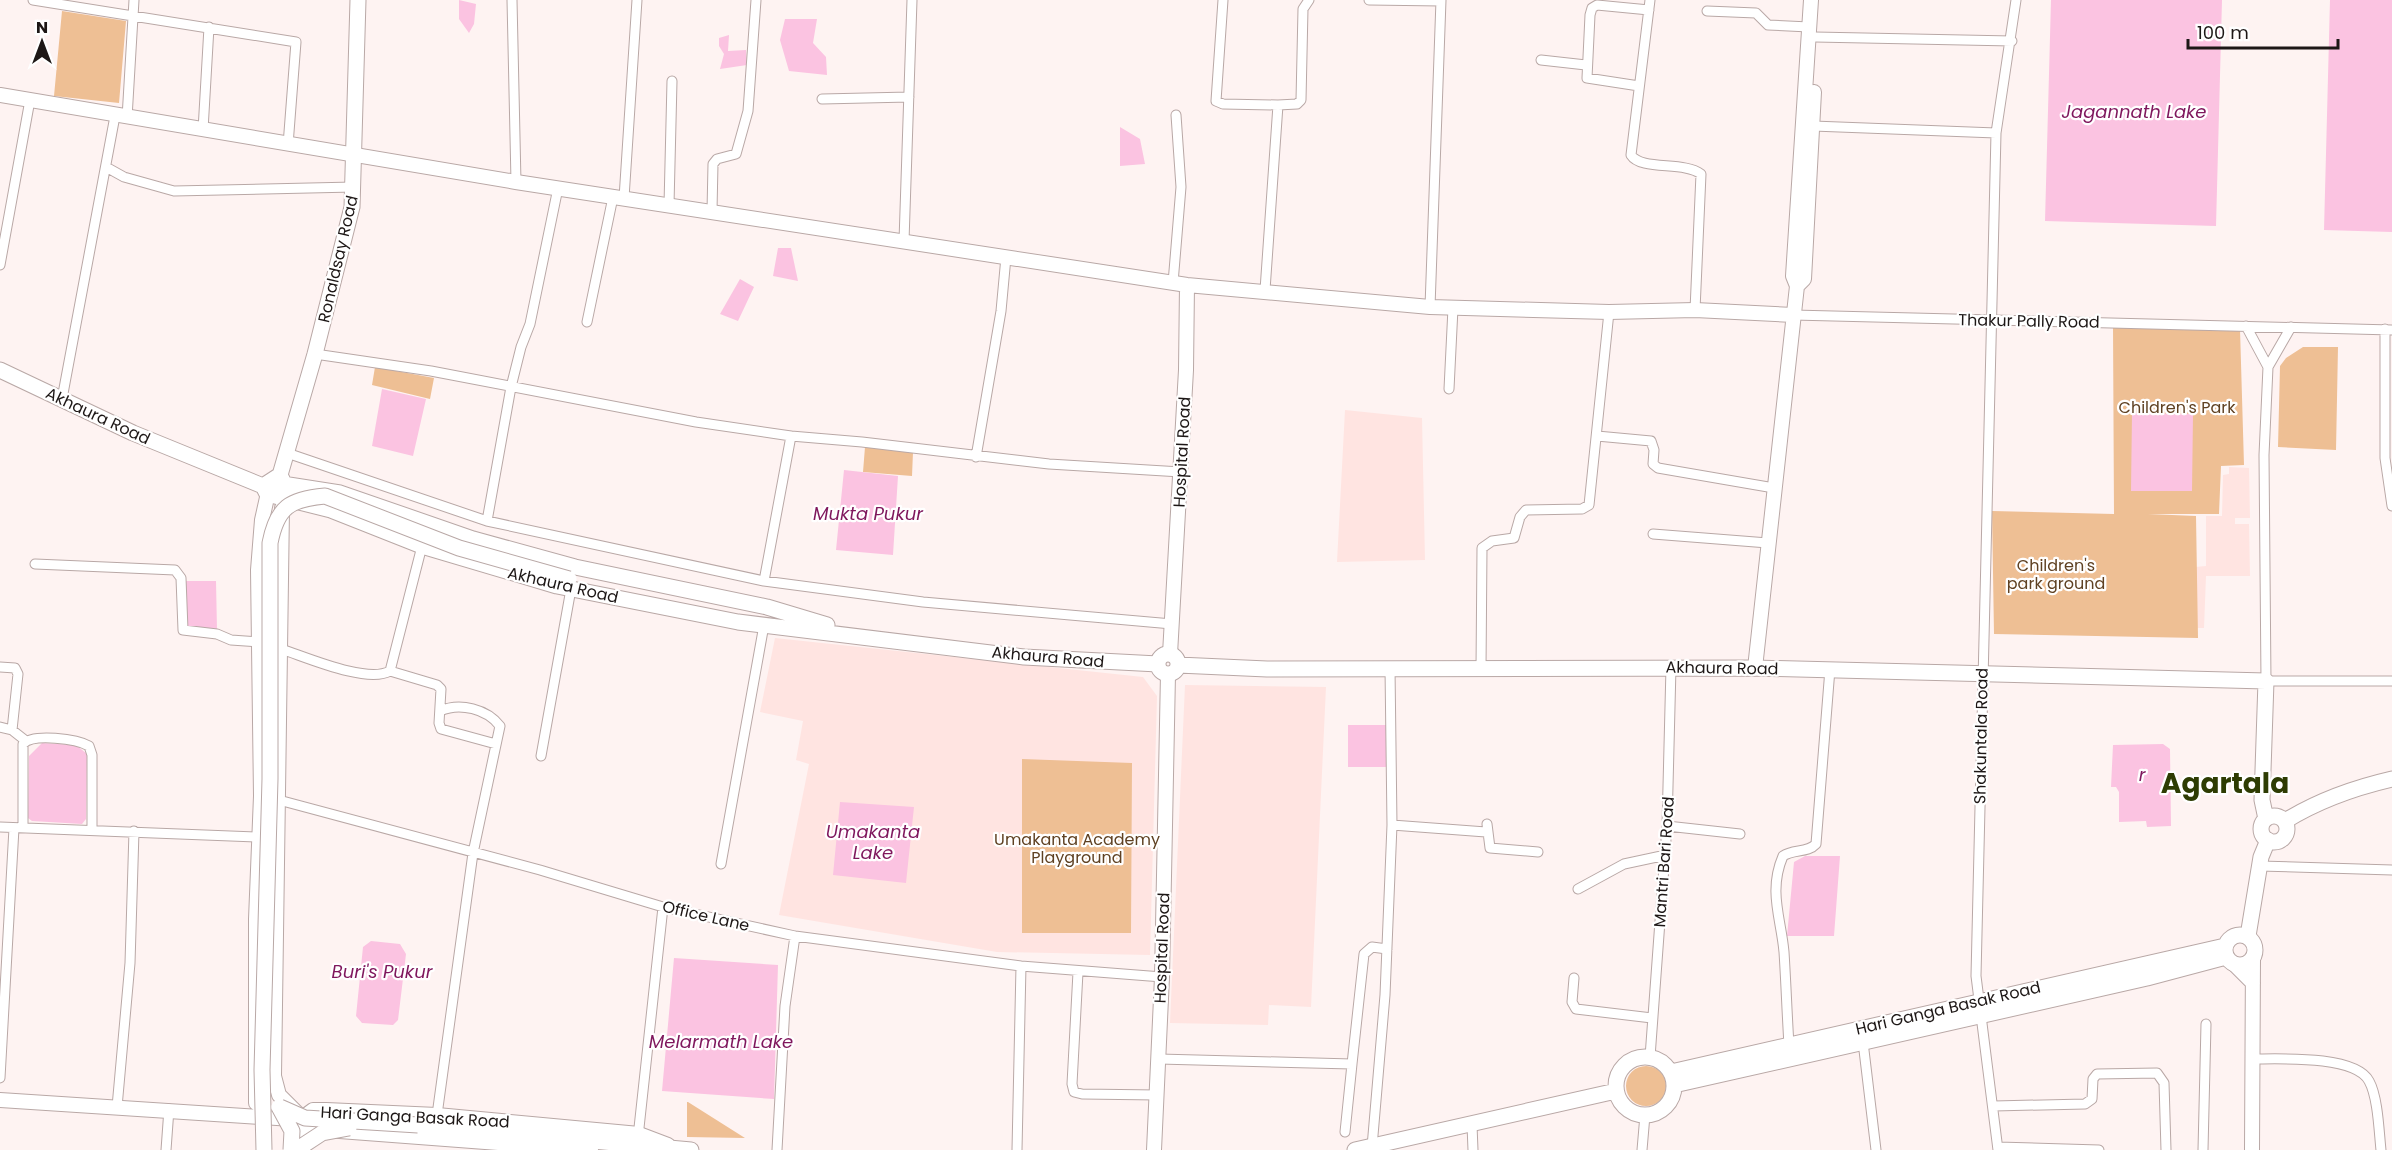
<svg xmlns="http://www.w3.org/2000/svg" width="2392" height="1150" font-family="Poppins,sans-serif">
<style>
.built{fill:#ffe4e1}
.green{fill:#eebf94}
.water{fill:#fbc3e1}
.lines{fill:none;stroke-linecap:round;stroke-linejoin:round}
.street-casing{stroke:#b9a8a6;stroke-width:11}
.secondary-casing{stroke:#b9a8a6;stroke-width:16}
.primary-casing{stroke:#b9a8a6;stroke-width:17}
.street{stroke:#fff;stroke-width:9}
.secondary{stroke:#fff;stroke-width:14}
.primary{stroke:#fff;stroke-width:15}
.primary-bridge-casing{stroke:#b9a8a6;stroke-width:17;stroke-linecap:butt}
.primary-bridge{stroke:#fff;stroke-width:15}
.labels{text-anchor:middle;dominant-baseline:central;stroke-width:4.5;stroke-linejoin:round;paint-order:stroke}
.street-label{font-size:16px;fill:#1d1716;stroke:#fff}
.park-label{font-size:16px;fill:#5f4122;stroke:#fff}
.water-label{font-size:18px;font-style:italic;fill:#7f175d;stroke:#fff}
.town-label{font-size:28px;font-weight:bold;fill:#2e3c03;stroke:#fff}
</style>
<rect width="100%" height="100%" fill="#fef3f2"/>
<!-- built -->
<path class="built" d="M1345 410 1422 418 1425 560 1337 562Z
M2229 467 2249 468 2250 518H2235V524H2249L2250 576H2206L2204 628H2194L2195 567 2206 566V516H2222L2223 475 2229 474Z
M775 638 1143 677 1157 696 1150 955 997 952 779 915 809 764 796 760 803 721 760 712Z
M1185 685 1326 687 1311 1007 1269 1005 1268 1025 1170 1023Z"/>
<!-- green -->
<path class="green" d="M62 11 126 21 119 103 54 96Z
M2113 326 2240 329 2244 465 2221 466 2219 514H2148L2196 516 2198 638 1994 634 1992 511 2114 514Z
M2303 347H2338L2336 450 2278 447 2280 366 2286 358Z
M375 367 434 378 430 399 372 385Z
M865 447 913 452 912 476 863 472Z
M1022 759 1132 763 1131 933H1022Z
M1626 1086a20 20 0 1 1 40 0a20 20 0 1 1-40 0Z
M687 1102H688L745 1138 687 1137Z"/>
<!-- water -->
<path class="water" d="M459 0 476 4 474 24 469 33 459 19Z
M2051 0H2222L2216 226 2045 221Z
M2330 0H2392V232L2324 230Z
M785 19H817L813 43 826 57 827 75 789 71 780 40Z
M729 35 728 51 746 50 747 65 720 69 724 54 719 46V38Z
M1120 127 1140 139 1145 164 1120 166Z
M778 248H791L798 281 773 276Z
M740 279 754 287 738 321 720 314Z
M382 389 426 399 413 456 372 446Z
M2132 413 2193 414 2192 491H2131Z
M844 470 898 476 893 555 836 550Z
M185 581H216L217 630 183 629Z
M1348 725H1389V767H1348Z
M42 743 76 745 87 754 86 819 82 824 32 821 28 818 29 756Z
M2163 744 2170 749 2171 826 2147 827 2146 821 2119 822V792L2116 787H2111L2113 745Z
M840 802 914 807 906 883 833 875Z
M1805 856H1840L1834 936H1787L1794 862Z
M371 941 400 944 406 954 398 1020 393 1025 362 1023 356 1016 363 947Z
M674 958 778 965 774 1099 662 1091Z"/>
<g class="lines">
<!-- street casing -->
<g class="street-casing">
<path id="street" d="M33 0 296 42 288 145
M512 0 516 182
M1223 0 1216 101 1223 104 1278 105
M1369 0 1441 1
M1650 0 1631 155C1641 171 1684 161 1701 174L1695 310
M1707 11 1756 13 1768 25 1809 27
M1815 37 2012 41
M1541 60 1586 65
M1639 86 1587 78 1590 15 1592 8 1597 5 1649 10
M822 99 909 97
M127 118 134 0
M1813 126 1996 133
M203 130 209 27
M106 167 124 177 174 191 354 187
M624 198 637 0
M669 205 672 81
M712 211 713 164 717 159 736 154 748 111 756 0
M904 241 912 0
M0 265 30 100
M1173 283 1181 187 1176 115
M1265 290 1278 105 1297 104 1301 100 1303 9 1309 0
M1430 307 1441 0
M1793 315 2392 330
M587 322 613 197
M2246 326 2268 367
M2291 327 2268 367 2264 455 2266 681H2392
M2385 329V458L2392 506
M315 354 431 371 696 422 791 436 862 442 1049 464 1181 472
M1449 389 1453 308
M62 399 115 116
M1597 436 1651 441 1654 450 1653 464 1658 468 1774 488
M287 453 487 521 764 581 923 602 1172 624
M976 457 1001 311 1006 257
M487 521 511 387 521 347 530 324 558 188
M1653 534 1768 543
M35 564 175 570 181 578 183 630 217 634 231 640 258 642
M764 581 791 436
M281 649C306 657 367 684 390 671L422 546
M0 667 15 668 18 674 12 730
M1481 669 1482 548 1492 541 1514 538 1520 517 1526 510 1582 509 1589 505 1609 312
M390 671 437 685 441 689 439 723 441 729 496 744
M0 727 12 730 26 741
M541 756 571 589
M275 799 540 870 663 907 795 936 1021 966 1162 977
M1487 824 1490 848 1538 852
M1392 825 1486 832
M1667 826 1740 834
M0 827 259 837
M23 828V744C33 733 77 739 89 746L92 755V830
M721 864 764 625
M2259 866 2392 870
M1578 889 1624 864 1666 855
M1078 972 1072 1084 1074 1092 1082 1094 1157 1095
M1574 978 1572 1002 1576 1009 1652 1018
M1863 1042 1876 1150
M1789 1045C1787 1014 1786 983 1784 952 1781 918 1768 891 1783 856 1793 849 1808 853 1816 844L1830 669
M1650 1057 1667 826 1671 667
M1159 1059 1352 1064 1364 954 1372 947 1387 949
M2253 1059C2279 1059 2355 1055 2369 1081 2378 1097 2379 1132 2381 1150
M0 1078 14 828
M1994 1106 2085 1104 2092 1099 2093 1079 2097 1074 2157 1073 2164 1083 2166 1150
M117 1107 130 963 134 831
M437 1115 473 853 500 726C487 709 460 702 440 711
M1472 1125 1473 1150
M1345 1132 1352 1064
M638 1137 663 907
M1372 1147 1385 995 1392 825 1390 668
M1998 1147 2099 1150
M166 1150 169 1109
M777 1150 785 1006 795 936
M1017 1150 1021 966
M1642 1150 1645 1115
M1998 1150 1976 976 1996 133 2016 0
M2203 1150 2206 1024"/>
</g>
<!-- secondary casing -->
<g class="secondary-casing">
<path id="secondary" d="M0 95 516 182 1187 285 1430 307 1609 312 1695 310 1793 315
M1797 286 1804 279 1814 92
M282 508 274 1076 279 1095 301 1117 300 1150
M1170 654 1186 370 1187 285
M1755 668 1797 286 1793 276 1811 0
M2234 964 2253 983
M0 1100 292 1119
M256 1103V919L261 796 258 570 262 520 270 484
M301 1119 313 1110H326L437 1115 639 1134 668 1145
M301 1119 313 1129 591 1150
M1154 1150 1162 977 1168 674
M2252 1150 2253 958"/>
</g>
<!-- primary casing -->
<g class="primary-casing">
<path id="primary" d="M0 370 133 433 263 486
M280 475 315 354 352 207 358 0
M276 483 340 493 473 539 575 567 767 607 827 625
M285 485 280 475 263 486 267 494 331 510 422 546 557 586 738 622 1024 657 1158 664
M1158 664a10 10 0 1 1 20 0a10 10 0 1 1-20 0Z
M1178 665 1267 669 1755 668 2266 681 2262 800 2266 819
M2261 829a13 13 0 1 1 26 0a13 13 0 1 1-26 0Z
M2285 821C2319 800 2353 788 2392 779
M2225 950a15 15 0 1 1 30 0a15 15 0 1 1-30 0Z
M2248 936 2261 857 2268 840
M1616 1086a29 29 0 1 1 58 0a29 29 0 1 1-58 0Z
M1671 1072 2225 946
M1674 1085 2147 978 2226 957
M418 1125 691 1150
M1355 1150 1616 1091"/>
</g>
<!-- street -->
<use href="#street" class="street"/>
<!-- secondary -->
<use href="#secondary" class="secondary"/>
<!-- primary -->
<use href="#primary" class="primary"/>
<!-- primary-bridge casing -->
<g class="primary-bridge-casing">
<path id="primary-bridge" d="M279 1107 292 1131 291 1150
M280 1107 305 1118 418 1125
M264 1150 262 1070 270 779V543C277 507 290 499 325 496L459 548 569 579
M296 1150 322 1133 349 1128"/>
</g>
<!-- primary-bridge -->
<use href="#primary-bridge" class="primary-bridge"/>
</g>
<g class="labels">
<!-- street labels -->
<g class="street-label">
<text transform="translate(338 259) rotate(-77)">Ronaldsay Road</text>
<text transform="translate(2029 321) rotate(1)">Thakur Pally Road</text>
<text transform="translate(98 416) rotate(25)">Akhaura Road</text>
<text transform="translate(1182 452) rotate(-87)">Hospital Road</text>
<text transform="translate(563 585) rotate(13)">Akhaura Road</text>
<text transform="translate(1048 657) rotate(5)">Akhaura Road</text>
<text transform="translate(1722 668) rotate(1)">Akhaura Road</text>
<text transform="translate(1981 736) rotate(-89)">Shakuntala Road</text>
<text transform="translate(1664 862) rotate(-86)">Mantri Bari Road</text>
<text transform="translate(706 916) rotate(13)">Office Lane</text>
<text transform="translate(1162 948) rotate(-88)">Hospital Road</text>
<text transform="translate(1948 1008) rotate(-13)">Hari Ganga Basak Road</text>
<text transform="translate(415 1117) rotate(3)">Hari Ganga Basak Road</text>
</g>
<!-- park labels -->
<g class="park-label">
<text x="2177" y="407">Children's Park</text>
<text x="2056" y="565">Children's<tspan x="2056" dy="18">park ground</tspan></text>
<text x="1077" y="839">Umakanta Academy<tspan x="1077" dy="18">Playground</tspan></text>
</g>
<!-- water labels -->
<g class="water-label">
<text x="2134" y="111">Jagannath Lake</text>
<text x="868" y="513">Mukta Pukur</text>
<text x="2142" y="774">r</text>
<text x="873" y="831">Umakanta<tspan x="873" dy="21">Lake</tspan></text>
<text x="382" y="971">Buri's Pukur</text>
<text x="721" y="1041">Melarmath Lake</text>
</g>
<!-- town labels -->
<g class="town-label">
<text x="2225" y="783">Agartala</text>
</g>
</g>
<!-- north arrow -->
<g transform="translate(42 42)" stroke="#ffffff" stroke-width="4.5" paint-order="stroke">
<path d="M0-4.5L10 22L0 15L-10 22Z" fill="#1d1716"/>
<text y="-9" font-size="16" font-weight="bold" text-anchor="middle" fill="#1d1716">N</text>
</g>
<!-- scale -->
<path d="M2188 39v9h150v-9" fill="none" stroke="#1d1716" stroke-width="3"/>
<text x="2197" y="39" font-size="18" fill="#1d1716" stroke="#ffffff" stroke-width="4.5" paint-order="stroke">100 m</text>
</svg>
